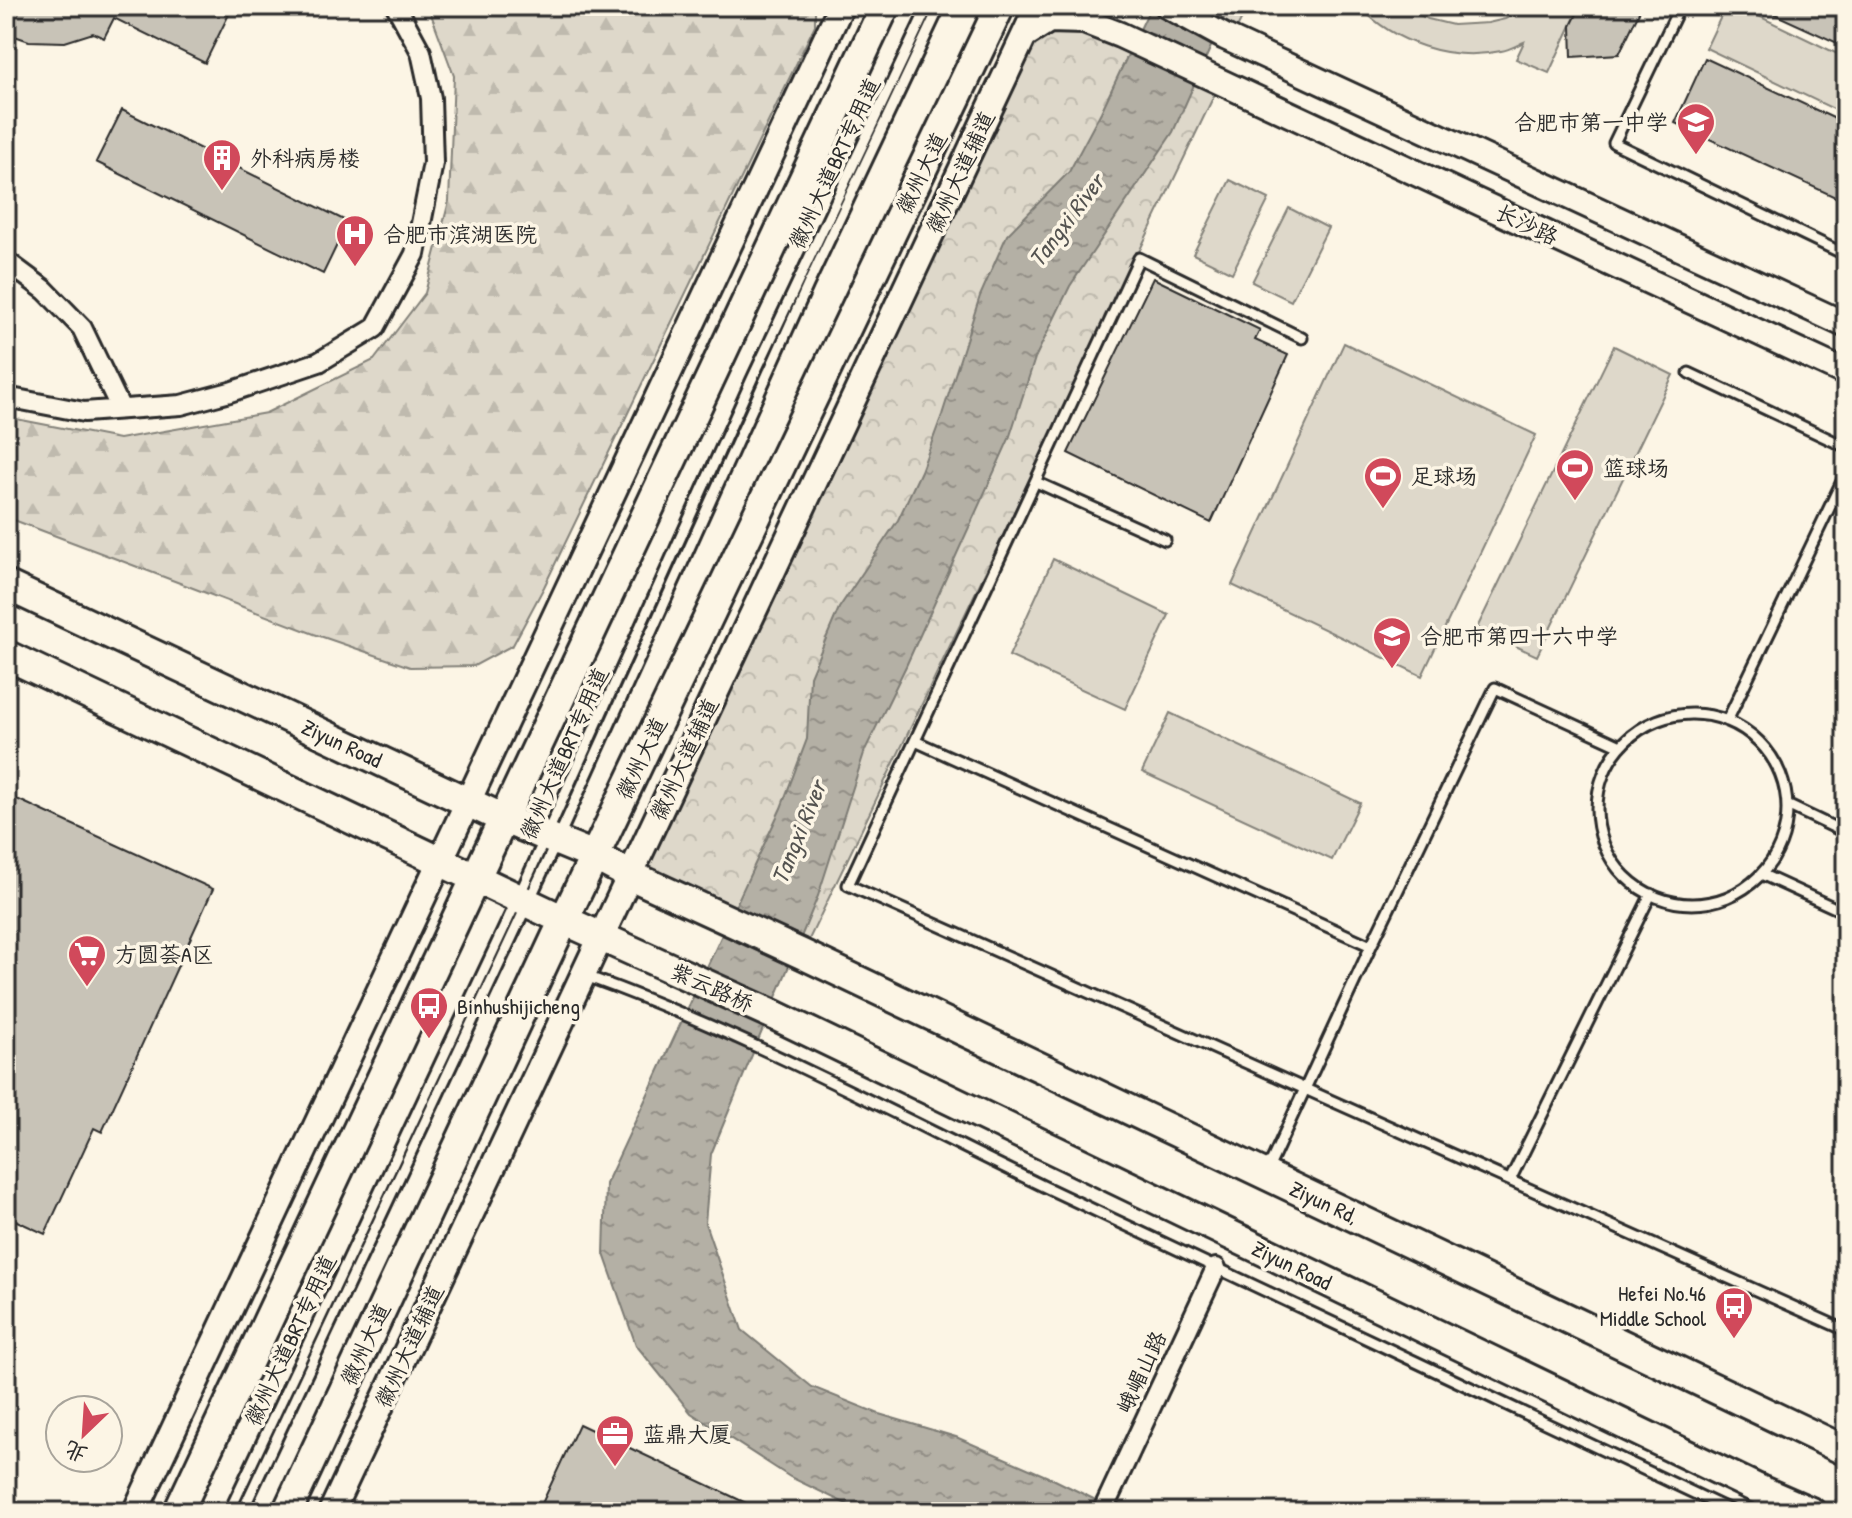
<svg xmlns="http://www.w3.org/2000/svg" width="1852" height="1518" font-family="'Patrick Hand','LXGW WenKai TC',sans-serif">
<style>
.grass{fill:#ded8ca;stroke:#84827a;stroke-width:2}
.forest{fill:url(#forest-firs);stroke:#84827a;stroke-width:2}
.park{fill:url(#park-crowns);stroke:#84827a;stroke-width:2}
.water{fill:url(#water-ripples);stroke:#7d7b74;stroke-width:2}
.building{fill:#c8c3b7;stroke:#2b2b2b;stroke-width:2}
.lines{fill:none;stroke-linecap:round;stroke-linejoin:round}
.lane-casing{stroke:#2b2b2b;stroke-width:15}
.street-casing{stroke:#2b2b2b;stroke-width:24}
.secondary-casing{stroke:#2b2b2b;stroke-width:30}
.primary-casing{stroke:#2b2b2b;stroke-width:34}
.lane{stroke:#fcf5e5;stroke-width:9}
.street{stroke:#fcf5e5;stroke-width:18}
.secondary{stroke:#fcf5e5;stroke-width:24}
.primary{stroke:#fcf5e5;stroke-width:28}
.labels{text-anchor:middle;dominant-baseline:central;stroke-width:7;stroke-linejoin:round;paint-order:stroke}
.poi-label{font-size:22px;fill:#2b2b2b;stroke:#fcf5e5;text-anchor:start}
.street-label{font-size:22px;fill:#2b2b2b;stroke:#fcf5e5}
.water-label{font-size:24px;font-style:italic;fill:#545350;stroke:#fcf5e5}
</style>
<defs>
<pattern id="forest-firs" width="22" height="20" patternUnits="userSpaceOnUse" patternTransform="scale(2)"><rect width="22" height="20" fill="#ded8ca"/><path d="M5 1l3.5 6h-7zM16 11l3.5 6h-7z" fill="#bfbaae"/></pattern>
<pattern id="park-crowns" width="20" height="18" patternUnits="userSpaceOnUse" patternTransform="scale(2)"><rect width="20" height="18" fill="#ded8ca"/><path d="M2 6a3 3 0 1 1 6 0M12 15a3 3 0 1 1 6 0" fill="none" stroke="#bfbaae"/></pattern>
<pattern id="water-ripples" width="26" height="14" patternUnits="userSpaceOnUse" patternTransform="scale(2)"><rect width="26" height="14" fill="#b4b0a5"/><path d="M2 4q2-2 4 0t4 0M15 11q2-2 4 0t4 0" fill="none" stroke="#938f87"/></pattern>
</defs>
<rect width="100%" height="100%" fill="#fcf5e5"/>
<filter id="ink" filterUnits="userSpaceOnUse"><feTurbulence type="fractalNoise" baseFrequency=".0125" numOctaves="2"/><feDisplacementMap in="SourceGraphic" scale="16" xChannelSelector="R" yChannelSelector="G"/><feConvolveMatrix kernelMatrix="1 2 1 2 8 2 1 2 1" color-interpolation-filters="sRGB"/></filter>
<g filter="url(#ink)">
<!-- grass -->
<path class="grass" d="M1359 6H1401L1428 19 1453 25 1488 23 1505 19 1531 6H1580L1549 73 1516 59 1524 42C1517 45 1509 50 1501 51 1450 62 1394 43 1359 6Z
M1726 6H1738L1846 58V115L1706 48Z
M1230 180 1269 199 1232 273 1193 254Z
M1289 208 1328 228 1291 301 1252 282Z
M1344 343 1536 435 1422 676 1232 585Z
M1614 346 1673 375 1537 656 1477 628Z
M1053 559 1169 615 1125 709 1009 656Z
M1170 713 1360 803 1332 860 1142 772Z"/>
<!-- forest -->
<path class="forest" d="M428 6H815V25L544 587 513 645 474 666 410 667 314 634 6 517V417L119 439 266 413 374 360 425 293 449 201 454 76Z"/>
<!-- park -->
<path class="park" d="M1168 6H1248L1232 39Z
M1049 20 1221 81 802 954 630 875 1025 35Z"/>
<!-- water -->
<path class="water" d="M1151 6H1229L1173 132 1070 286 1035 358 1009 439 906 666 865 750 818 896 711 1154 705 1223 742 1330 812 1387 879 1414 956 1437 1055 1480 1120 1512H863L790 1477 691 1413 636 1345 604 1254 606 1184 781 808 807 739 810 676 839 608 898 520 921 471 942 415 980 296 1007 235 1069 172 1101 112Z"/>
<!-- building -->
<path class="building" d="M6 6H233L205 63 114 18 104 38 93 33 65 42 29 41 6 33Z
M1581 6H1642L1619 54 1572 57 1571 26Z
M1757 6H1846V47Z
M1705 58 1846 124V202L1675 123Z
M122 110 348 222 323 274 96 162Z
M1153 278 1260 330 1255 340 1288 355 1211 523 1068 453Z
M6 794 213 889 102 1132 94 1128 45 1234 6 1216Z
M579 1424 765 1512H538Z"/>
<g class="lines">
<!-- lane casing -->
<g class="lane-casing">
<path id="lane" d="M1680 6 1614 143 1846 255
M1302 338 1139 258 848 885 1843 1329 1846 1323
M1689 373 1846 447
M1036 482 1165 540
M1597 809a95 95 0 1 1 190 0a95 95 0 1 1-190 0Z
M1727 721 1846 473
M915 741 1371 946
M1787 805 1846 833
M1761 874 1846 913
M586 976C744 1033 892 1113 1043 1186 1272 1296 1503 1403 1734 1512
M1267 1171 1371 946 1495 688 1621 746
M1510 1180 1651 894
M229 1512 518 898 752 379 928 6
M242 1512 557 841 808 285 940 6"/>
</g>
<!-- street casing -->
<g class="street-casing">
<path id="street" d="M6 261 45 290 82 328 121 409
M6 397 84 412 181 405 230 392 319 362 375 328 415 254 433 163 431 98 421 52 396 6
M1102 1512 1216 1268"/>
</g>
<!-- secondary casing -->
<g class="secondary-casing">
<path id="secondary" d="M1168 6 1225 37 1846 325
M1025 35 1049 20 1084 21 1120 35 1846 373
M135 1512 841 6
M331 1512 1038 6"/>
</g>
<!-- primary casing -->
<g class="primary-casing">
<path id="primary" d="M6 585 504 819 594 856 630 875 802 954 1846 1451
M6 655 564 920 774 1015 1760 1490 1811 1512
M178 1512 885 6
M287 1512 564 920 1000 6"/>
</g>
<!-- lane -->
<use href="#lane" class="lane"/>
<!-- street -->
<use href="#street" class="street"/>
<!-- secondary -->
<use href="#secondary" class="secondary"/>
<!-- primary -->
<use href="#primary" class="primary"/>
</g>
</g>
<!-- icons -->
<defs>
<g id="school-pin" transform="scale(2)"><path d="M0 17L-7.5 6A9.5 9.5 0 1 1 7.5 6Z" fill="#d1495b" stroke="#fcf5e5"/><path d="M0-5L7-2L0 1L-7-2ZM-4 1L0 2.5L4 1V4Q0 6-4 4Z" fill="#fff"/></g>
<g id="building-pin" transform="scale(2)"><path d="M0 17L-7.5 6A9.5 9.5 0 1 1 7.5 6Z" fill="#d1495b" stroke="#fcf5e5"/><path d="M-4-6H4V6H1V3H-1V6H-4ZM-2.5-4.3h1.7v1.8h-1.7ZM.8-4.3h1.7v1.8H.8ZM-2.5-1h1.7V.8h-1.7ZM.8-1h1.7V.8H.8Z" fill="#fff"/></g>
<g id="hospital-pin" transform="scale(2)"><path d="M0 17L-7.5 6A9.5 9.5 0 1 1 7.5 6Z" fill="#d1495b" stroke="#fcf5e5"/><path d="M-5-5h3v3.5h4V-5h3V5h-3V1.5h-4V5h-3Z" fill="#fff"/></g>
<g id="stadium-pin" transform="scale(2)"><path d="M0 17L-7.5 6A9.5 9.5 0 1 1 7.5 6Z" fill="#d1495b" stroke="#fcf5e5"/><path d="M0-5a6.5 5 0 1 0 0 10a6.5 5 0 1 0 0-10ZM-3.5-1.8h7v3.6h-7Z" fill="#fff"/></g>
<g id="supermarket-pin" transform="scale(2)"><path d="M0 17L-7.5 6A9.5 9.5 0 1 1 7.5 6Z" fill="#d1495b" stroke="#fcf5e5"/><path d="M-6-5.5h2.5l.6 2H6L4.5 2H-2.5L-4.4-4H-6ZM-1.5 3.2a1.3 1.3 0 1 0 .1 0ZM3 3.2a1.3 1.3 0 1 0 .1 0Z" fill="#fff"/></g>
<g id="bus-pin" transform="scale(2)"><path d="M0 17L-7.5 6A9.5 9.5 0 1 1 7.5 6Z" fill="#d1495b" stroke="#fcf5e5"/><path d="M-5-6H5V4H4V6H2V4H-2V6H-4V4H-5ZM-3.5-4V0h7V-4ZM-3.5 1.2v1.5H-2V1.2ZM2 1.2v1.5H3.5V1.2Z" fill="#fff"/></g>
<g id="office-pin" transform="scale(2)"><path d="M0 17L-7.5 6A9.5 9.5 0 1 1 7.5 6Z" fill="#d1495b" stroke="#fcf5e5"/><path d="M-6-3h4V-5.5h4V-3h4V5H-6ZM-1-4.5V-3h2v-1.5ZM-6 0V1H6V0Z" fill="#fff"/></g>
</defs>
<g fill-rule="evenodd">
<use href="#school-pin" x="1696" y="122"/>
<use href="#building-pin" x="222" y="158"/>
<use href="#hospital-pin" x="355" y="234"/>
<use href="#stadium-pin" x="1575" y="468"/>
<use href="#stadium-pin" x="1383" y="476"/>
<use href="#school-pin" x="1392" y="636"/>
<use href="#supermarket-pin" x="87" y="954"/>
<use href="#bus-pin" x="429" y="1006"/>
<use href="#bus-pin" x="1734" y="1306"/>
<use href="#office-pin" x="615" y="1434"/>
</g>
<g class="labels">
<!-- poi labels -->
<g class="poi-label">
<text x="1668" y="122" text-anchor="end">合肥市第一中学</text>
<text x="250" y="158">外科病房楼</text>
<text x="383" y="234">合肥市滨湖医院</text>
<text x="1603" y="468">篮球场</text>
<text x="1411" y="476">足球场</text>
<text x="1420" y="636">合肥市第四十六中学</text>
<text x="115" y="954">方圆荟A区</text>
<text x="457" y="1006">Binhushijicheng</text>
<text x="1706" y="1293" text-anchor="end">Hefei No.46<tspan x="1706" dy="25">Middle School</tspan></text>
<text x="643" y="1434">蓝鼎大厦</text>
</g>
<!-- street labels -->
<g class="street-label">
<text transform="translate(834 163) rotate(-65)">徽州大道BRT专用道</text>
<text transform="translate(960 172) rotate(-65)">徽州大道辅道</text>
<text transform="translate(921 173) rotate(-64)">徽州大道</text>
<text transform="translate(1527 224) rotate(25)">长沙路</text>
<text transform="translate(342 743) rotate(25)">Ziyun Road</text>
<text transform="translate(564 753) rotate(-66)">徽州大道BRT专用道</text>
<text transform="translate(641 758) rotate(-64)">徽州大道</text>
<text transform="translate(684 759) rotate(-65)">徽州大道辅道</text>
<text transform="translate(712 987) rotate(24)">紫云路桥</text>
<text transform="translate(1324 1202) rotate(25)">Ziyun Rd,</text>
<text transform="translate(1292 1265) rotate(26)">Ziyun Road</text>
<text transform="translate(290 1340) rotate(-65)">徽州大道BRT专用道</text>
<text transform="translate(365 1344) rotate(-65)">徽州大道</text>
<text transform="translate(409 1346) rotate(-65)">徽州大道辅道</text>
<text transform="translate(1141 1372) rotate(-65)">峨嵋山路</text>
</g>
<!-- water labels -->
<g class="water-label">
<text transform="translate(1066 220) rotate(-53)">Tangxi River</text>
<text transform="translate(798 832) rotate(-68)">Tangxi River</text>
</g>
</g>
<!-- margin -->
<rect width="1852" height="1518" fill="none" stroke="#fcf5e5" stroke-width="32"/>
<rect x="16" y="16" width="1820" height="1486" fill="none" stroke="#2b2b2b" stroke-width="3" filter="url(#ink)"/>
<!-- north arrow -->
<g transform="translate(84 1434) rotate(205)"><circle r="38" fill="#fcf5e5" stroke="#a8a49b" stroke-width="2"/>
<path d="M0-6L14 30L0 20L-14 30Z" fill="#d1495b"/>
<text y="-12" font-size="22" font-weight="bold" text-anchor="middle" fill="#2b2b2b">北</text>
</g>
</svg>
